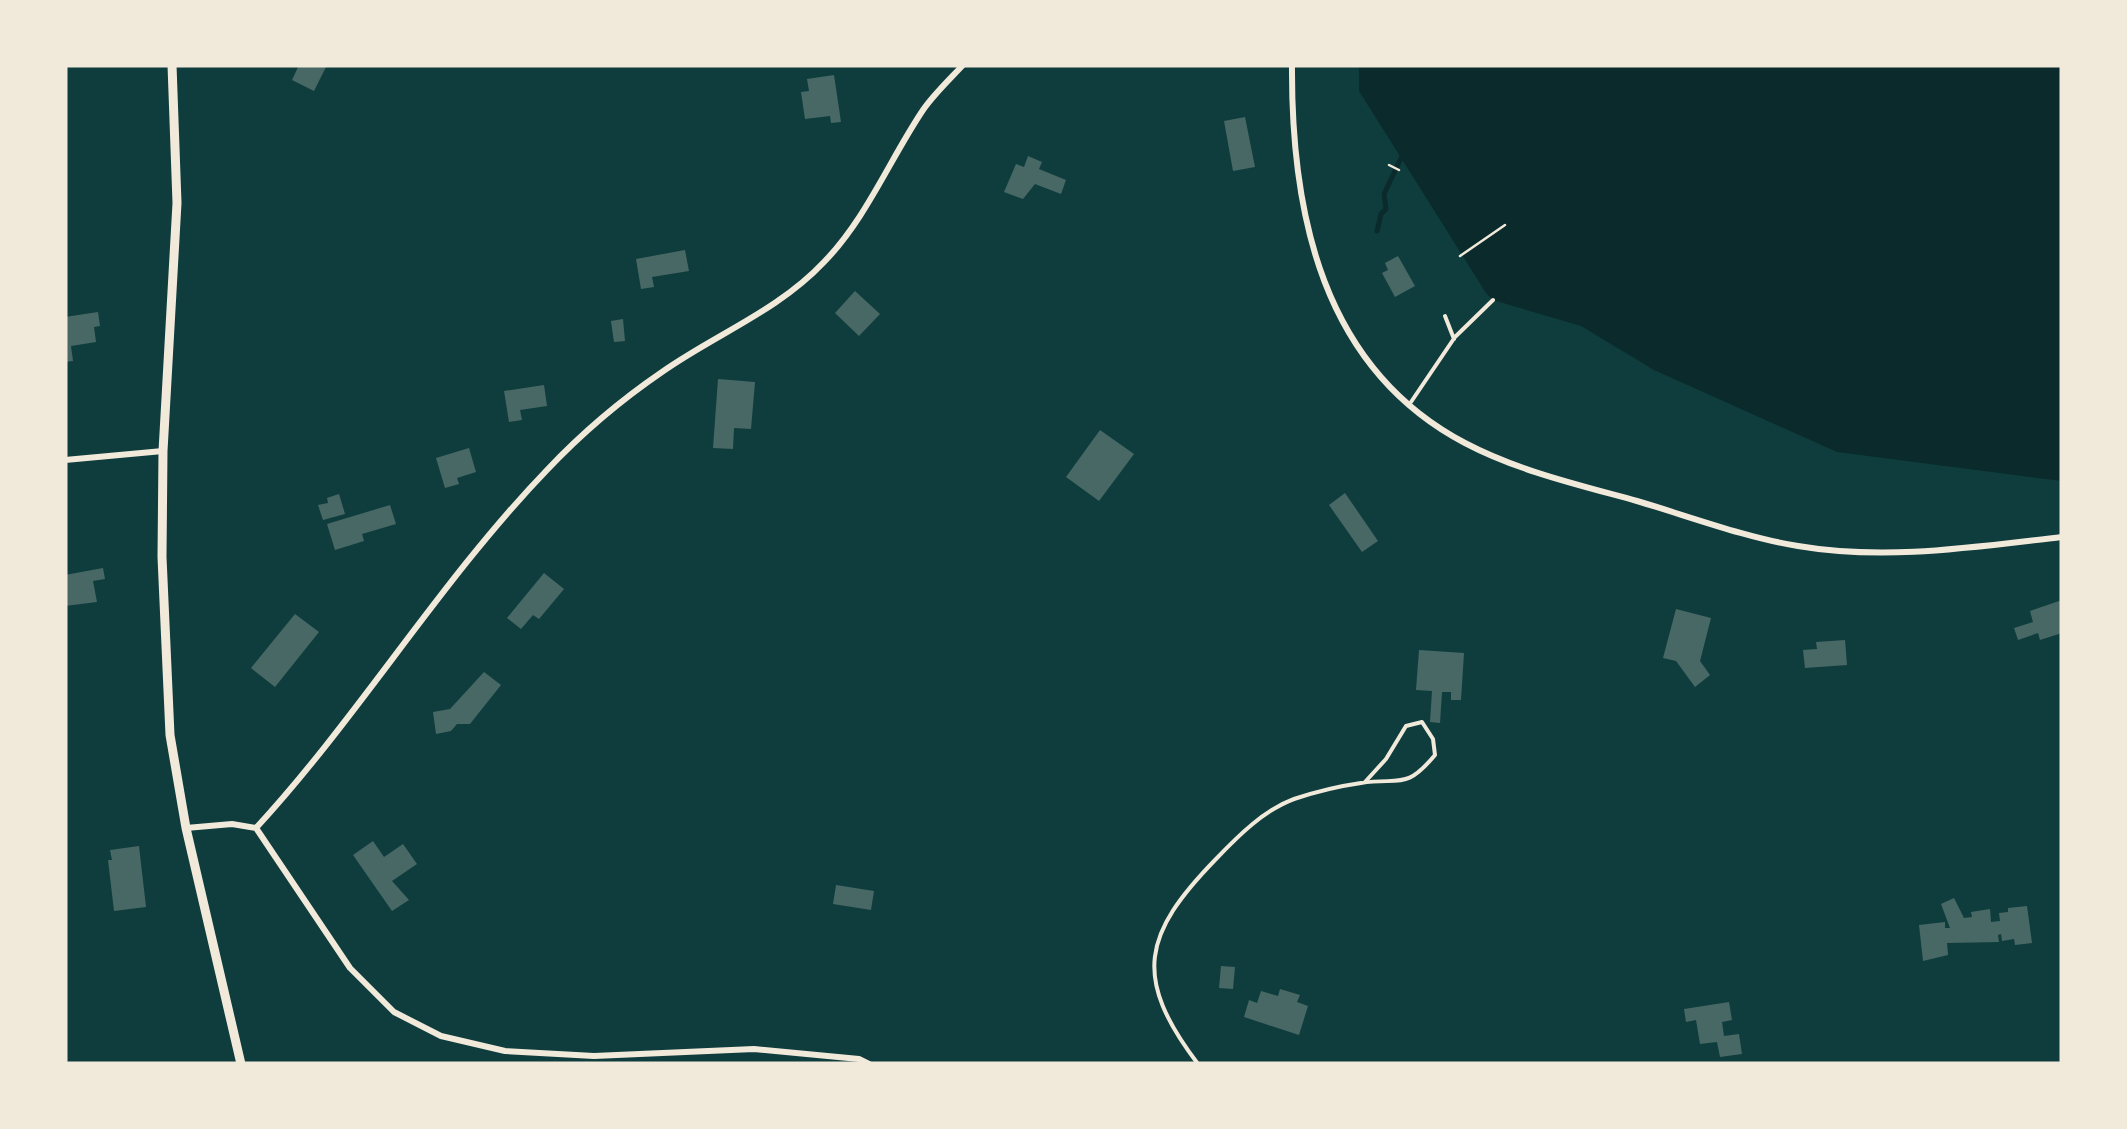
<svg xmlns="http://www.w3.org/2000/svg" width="2127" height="1129" font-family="'Noto Sans',sans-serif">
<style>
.water{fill:#0a2a2b}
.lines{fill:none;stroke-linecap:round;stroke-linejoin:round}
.stream{stroke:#0a2a2b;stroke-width:5}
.building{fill:#486865}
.path{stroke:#f1e9da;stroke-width:2.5}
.service{stroke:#f1e9da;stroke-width:4}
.minor{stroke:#f1e9da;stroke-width:6}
.tertiary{stroke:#f1e9da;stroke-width:9}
</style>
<rect width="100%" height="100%" fill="#0f3d3e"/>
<!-- water -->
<path class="water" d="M1359 65H2062V481L1837 452 1654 370 1581 326 1493 300 1486 293 1359 91Z"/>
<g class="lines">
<!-- stream -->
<path class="stream" d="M1377 231 1381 214 1386 209 1384 194 1404 152"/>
</g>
<!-- building -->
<path class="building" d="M299 65H327L314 91 292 80Z
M834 75 841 122 831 123 830 116 805 119 801 92 809 91 807 79Z
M1245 117 1255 167 1233 171 1224 121Z
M1028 156 1042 162 1039 169 1066 180 1061 194 1035 184 1023 199 1004 192 1016 164 1024 167Z
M685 250 689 271 652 277 654 287 641 289 636 259Z
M1398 256 1415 286 1395 297 1382 273 1388 270 1385 263Z
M855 291 880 314 859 336 835 313Z
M98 312 100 326 94 327 96 342 71 346 73 361 65 362V317Z
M623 319 625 341 614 342 611 321Z
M718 379 755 382 751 429 734 428 733 449 713 448Z
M544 385 547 406 520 410 522 420 509 422 504 391Z
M1100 430 1134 454 1099 501 1066 477Z
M469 448 476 472 457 478 459 484 445 488 436 458Z
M1345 493 1378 541 1362 552 1329 505Z
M339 494 345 514 323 520 318 505 328 503 327 498Z
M390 505 396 524 362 534 364 541 335 550 327 524Z
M103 568 105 579 93 581 97 602 65 606V575Z
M544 573 564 589 539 619 533 615 521 629 507 618Z
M2062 600V633L2040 640 2038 633 2018 640 2014 628 2033 622 2030 611Z
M1676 609 1711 618 1700 661 1710 675 1695 687 1676 661 1663 658Z
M295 614 319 632 275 687 251 668Z
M1845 640 1847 665 1805 668 1803 650 1817 649 1816 642Z
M1419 650 1464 653 1461 700H1451V692H1442L1440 723 1430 722 1432 691 1416 690Z
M484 672 501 685 470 724H457L451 731 436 734 433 712 450 709Z
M373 841 384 857 403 844 417 864 392 881 409 900 392 911 353 855Z
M139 846 146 907 114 911 108 860H112L110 850Z
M836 885 874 891 871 910 833 904Z
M1954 898 1964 918 1972 917 1971 912 1990 909 1991 922 2000 921 1999 913 2008 912V908L2027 906 2032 943 2015 945 2014 939 2002 941 2001 934 1998 935 1999 942 1947 943 1948 955 1923 961 1919 925 1945 922V928H1950L1941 904Z
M1221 966 1235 967 1233 989 1219 988Z
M1280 989 1300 995 1297 1002 1308 1006 1299 1035 1244 1017 1249 1000 1257 1003 1261 991 1278 996Z
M1729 1002 1732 1020 1722 1022 1724 1036 1739 1034 1742 1054 1720 1057 1717 1042 1700 1044 1696 1020 1686 1022 1684 1009Z"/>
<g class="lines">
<!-- path -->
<path class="path" d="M1389 165 1399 170
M1460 256 1505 225"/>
<!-- service -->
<path class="service" d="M1445 316 1454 339
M1411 402 1455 337 1493 300
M1198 1064C1132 977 1143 934 1216 859 1238 836 1264 810 1294 799 1315 792 1340 786 1361 783 1400 777 1405 791 1435 755L1433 739 1422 722 1406 726 1386 759 1365 782"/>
<!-- minor -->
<path class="minor" d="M1292 65C1291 213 1322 368 1465 443 1518 471 1579 485 1637 501 1688 516 1747 538 1798 546 1886 561 1974 547 2062 537
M65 460 163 451
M186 828 232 824 256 828 350 968 394 1012 441 1036 505 1051 594 1056 754 1049 859 1059 869 1064
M256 828C360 715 440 581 547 470 581 434 621 400 662 372 716 334 778 311 824 262 866 219 890 159 923 110 934 94 950 79 963 65"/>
<!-- tertiary -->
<path class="tertiary" d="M172 65 177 203 163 451 162 557 170 735 186 828 241 1064"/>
</g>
<!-- border -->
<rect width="2127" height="1129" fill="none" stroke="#f1e9da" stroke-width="135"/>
</svg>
